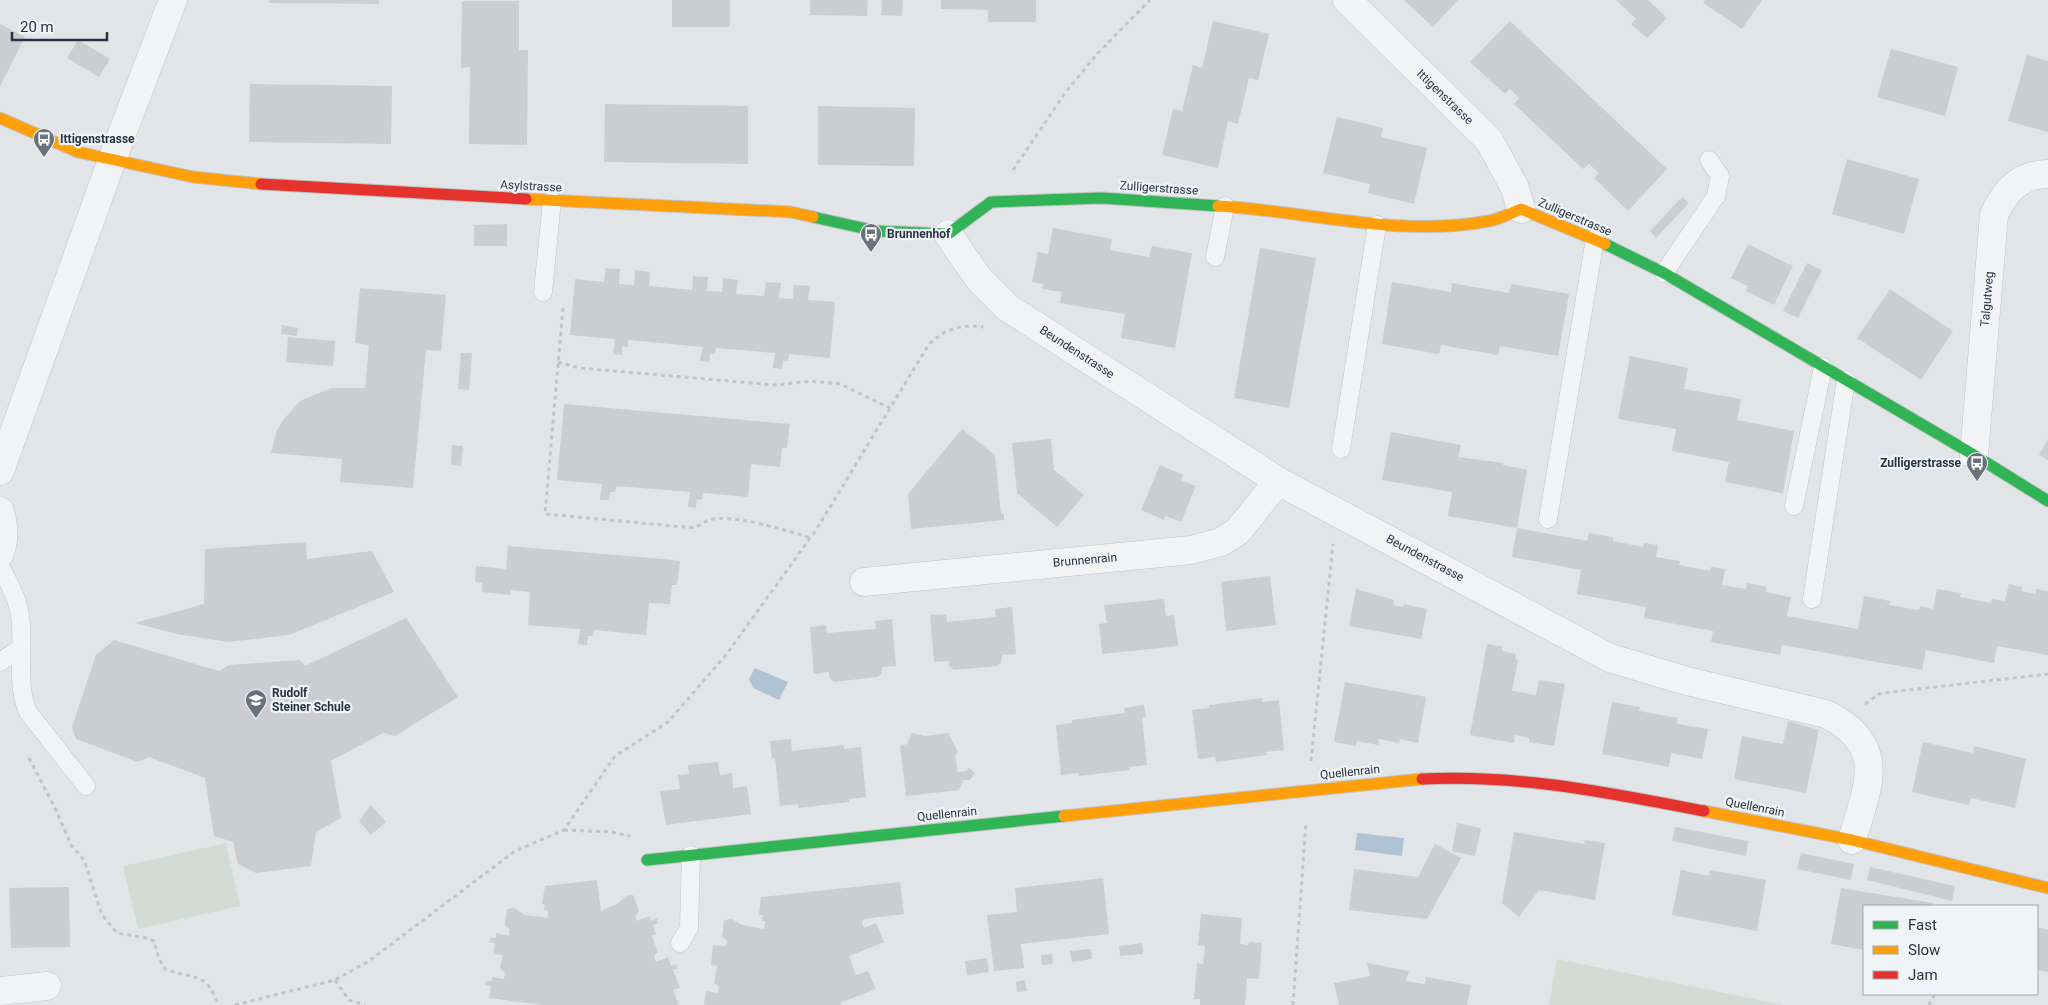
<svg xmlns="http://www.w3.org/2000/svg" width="2048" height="1005" font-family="Roboto,sans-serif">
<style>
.green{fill:#d3dcd3}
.water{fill:#afc3d4}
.building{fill:#cbcdd0}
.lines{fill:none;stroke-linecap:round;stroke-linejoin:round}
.lane-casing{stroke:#c0c3c6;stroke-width:19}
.street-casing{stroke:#c0c3c6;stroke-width:29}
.fast-casing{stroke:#c0c3c6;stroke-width:13}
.slow-casing{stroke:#c0c3c6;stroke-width:13}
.jam-casing{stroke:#c0c3c6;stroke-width:13}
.path{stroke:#c1c3c8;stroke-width:3;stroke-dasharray:4 4;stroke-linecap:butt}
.lane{stroke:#f2f3f4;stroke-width:18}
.street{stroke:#f2f3f4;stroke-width:28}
.fast{stroke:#30b455;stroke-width:11}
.slow{stroke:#ff9f0a;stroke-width:11}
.jam{stroke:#e5322d;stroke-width:11}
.labels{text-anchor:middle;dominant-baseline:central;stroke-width:4.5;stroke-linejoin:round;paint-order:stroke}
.street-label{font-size:12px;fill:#283343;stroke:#f0f4f7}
.poi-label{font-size:12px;font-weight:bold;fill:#283343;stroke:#f0f4f7;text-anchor:start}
</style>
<rect width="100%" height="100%" fill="#e2e5e8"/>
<!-- green -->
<path class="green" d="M226 843 240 906 138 929 123 866Z
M1557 959 1784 1005H1549Z"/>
<!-- water -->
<path class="water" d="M755 668 788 682 779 700 753 688 749 679Z
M1357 833 1404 838 1402 856 1355 850Z"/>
<!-- building -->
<path class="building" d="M269 0H379V4L269 3Z
M672 0H730V27H672Z
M810 0H868L867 16 810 15Z
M882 0H903L902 16 881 15Z
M941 0H1036V22H988V10L941 9Z
M1404 0H1458L1433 27Z
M1616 0H1648L1667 18 1647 38 1631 24 1636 19Z
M1705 0H1762L1742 29 1703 3Z
M462 1H519V50H528L527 145 469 144 470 67 461 68Z
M1213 21 1269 34 1258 80 1249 78 1238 124 1228 121 1218 168 1162 155 1173 109 1182 111 1193 65 1202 68Z
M1510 21 1667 169 1628 211 1594 178 1599 173 1589 164 1583 169 1514 104 1519 98 1510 89 1505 94 1470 62Z
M0 24 25 37 0 86Z
M78 40 110 59 99 77 67 58Z
M1891 49 1958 67 1945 116 1877 97Z
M2027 55 2048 61V132L2008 121Z
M250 84 392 86 391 144 249 142Z
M605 104 748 106V164L604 162Z
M818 106 915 108 914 166 818 165Z
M1337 117 1383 128 1381 137 1427 148 1414 204 1368 193 1370 184 1323 173Z
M1847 159 1919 179 1904 234 1832 214Z
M1682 197 1689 203 1656 238 1650 231Z
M507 224V246H474V225Z
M1053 228 1112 239 1110 250 1149 257 1152 246 1192 253 1175 348 1121 338 1125 314 1060 303 1062 292 1042 289 1043 284 1032 282 1038 252 1048 254Z
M1748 244 1793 266 1774 305 1746 291 1748 286 1731 278Z
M1260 248 1316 258 1289 408 1234 398Z
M1807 263 1822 270 1798 318 1783 311Z
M606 268 620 269 619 284 634 285 635 270 650 272 649 286 692 290 693 276 708 277 707 291 722 292 723 278 738 280 736 294 751 295 764 296 766 282 781 283 779 298 793 299 794 285 810 286 808 300 835 302 830 358 789 354 788 361 783 360 782 369 773 368 775 353 716 348 715 354H710L709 362 700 361 703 347 628 340V347L622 346V355L613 354 615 339 570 335 575 279 604 282Z
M1392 282 1451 292 1452 283 1509 293 1511 284 1569 294 1558 356 1500 346 1498 355 1441 345 1439 354 1382 344Z
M360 288 446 295 441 351 426 350 413 488 340 482 342 459 271 453 277 430 284 419 300 401 331 388H365L369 345 355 343Z
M1890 289 1953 331 1921 380 1857 338Z
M282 325 298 328 297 336 281 334Z
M288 337 335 341 333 366 286 362Z
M461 353H472L469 390 458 389Z
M1630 356 1688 368 1684 389 1741 399 1737 420 1794 431 1783 493 1725 482 1729 462 1672 451 1676 429 1618 419Z
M564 404 790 424 787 448H782L780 467 751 464 748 497 703 493 702 500 697 499 696 508 688 507 690 492 616 486 615 492H610L609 500H600L602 484 557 480Z
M962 429 995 455 1001 514H1004V520L911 529 908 494Z
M1391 432 1461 445 1458 457 1503 463V465L1527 470 1517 528 1587 541 1589 533 1613 537V541L1643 547 1644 543 1658 545 1656 557 1680 561 1679 565 1710 571 1711 567 1725 569 1722 585 1746 589 1747 583 1767 587 1765 592 1791 597 1787 616 1858 629 1864 596 1890 601 1889 605 1919 610 1920 606 1933 609 1937 589 1961 593 1960 597 1991 603 1992 599 2005 601 2009 584 2022 587V591L2036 594V589L2048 591V655L1997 646 1994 663 1926 650 1922 670 1782 645 1780 655 1711 642 1713 631 1644 618 1646 607 1577 594 1581 570 1512 557 1517 528 1448 516 1452 492 1382 480Z
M1051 439 1054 470 1084 495 1057 527 1017 493 1012 443Z
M2048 439V460L2039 455Z
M452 445 463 446 461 466 451 465Z
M1160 465 1183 475 1181 480 1196 486 1181 522 1166 516 1164 520 1141 510Z
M306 542 307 559 372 551 394 592 289 635 228 642 177 634 135 623 204 604 205 549Z
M508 546 674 560 680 561 677 585H672L670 604 649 603 646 635 594 630 593 636H588L587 645 578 644 580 629 528 625 530 592 511 590 510 595 482 592V583L475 582 476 566 506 569Z
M1270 576 1276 625 1226 631 1221 582Z
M1356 589 1394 600 1393 605 1403 607 1404 604 1427 609 1421 639 1349 626Z
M1164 599 1166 616 1174 615 1178 646 1102 654 1099 624 1107 623 1104 605Z
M1012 607 1016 654 1002 655 1001 663 997 666 976 668 954 670 949 666V661L934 662 930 615 946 614 947 622 996 617 995 609Z
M406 618 458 697 395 736 383 733 331 761 341 818 316 832 311 866 256 873 238 864 233 842 214 836 205 778 149 757 138 762 76 739 72 727 96 655 114 640 219 671 229 665 300 660 305 666Z
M892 619 896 666 882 667V674L877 677 834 682 829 677V672L814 674 810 627 826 625 827 633 876 629 875 621Z
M1487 644 1502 647V651L1516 654 1515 659 1518 660 1512 691 1536 695 1539 680 1565 684 1554 746 1529 742V738L1515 735 1514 743 1470 735Z
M1345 682 1426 697 1418 743 1400 739 1399 743 1379 739 1378 745 1357 741 1356 746 1334 742Z
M1262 698V702L1279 700 1284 750 1266 752 1267 755 1216 762 1215 757 1198 759 1192 710 1209 708V705Z
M1612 702 1640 707 1639 711 1678 718 1677 724 1708 729 1702 759 1671 753 1669 767 1602 754Z
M1144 705 1146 717H1142L1147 765 1129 767 1130 770 1105 773 1079 776 1078 773 1061 775 1056 725 1072 723V720L1125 713 1124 708Z
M1788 721 1819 730 1806 793 1734 779 1742 736 1783 744Z
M912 733 925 736 948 733 958 752 955 756 958 772 966 771 969 768 975 773 970 780H963L959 790 906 796 900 746 907 744Z
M791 739 792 751 844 745V749L861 747 866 797 849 799V802L798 808V804L780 806 775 758 772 759 770 741Z
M1923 742 1973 753 1974 746 2026 759 2015 808 1971 798 1969 805 1912 792Z
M718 762 720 775 732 773 733 788 747 786 751 814 666 825 660 791 680 789 678 775 689 774 688 765Z
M371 805 386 822 371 835 359 821Z
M1457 823 1481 828 1475 856 1452 851Z
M1675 827 1748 841 1746 856 1672 841Z
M1514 832 1584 844 1585 840 1605 843 1595 900 1539 890 1519 917 1502 903Z
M1435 844 1461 858 1427 919 1349 910 1354 869 1418 877Z
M1801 853 1854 864 1851 880 1797 869Z
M1870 867 1955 886 1952 901 1867 880Z
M1681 870 1709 876 1710 870 1766 880 1757 931 1672 915Z
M1103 878 1109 934 1021 944 1024 968 994 971 987 915 1017 912 1015 888Z
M597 880 601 911 617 904 626 896 633 895 639 911 635 916 637 921 649 916 651 921 657 918 658 923 653 925 656 934 652 936 658 952 654 956 656 962 668 957 671 966 676 964 678 968 673 970 680 988 673 990 679 1005H542L489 998 491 986 485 985 486 981H492V977L504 979 505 972 500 969 503 955 493 954 495 943 489 942 490 938H496V933L509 936 510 929 505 926 507 909 514 908 525 915 548 918V911L544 910 545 905 542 904 545 886Z
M900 882 904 914 864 919 862 922 864 928 876 923 884 942 849 956 856 975 868 971 876 989 840 1003 841 1005H704L706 991 718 993 719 986 714 983 717 966 711 965 713 945 726 946 727 940 722 937 724 920 732 919 742 925 764 929 765 921H762L763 915H759L761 897Z
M69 887 70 947 11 948 9 888Z
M1841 888 1933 903 1932 906H1864V950L1831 944Z
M1201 914 1242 918 1240 944 1248 945 1249 942 1262 943 1259 979 1247 978 1245 1005H1200V999H1194L1197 963 1203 964 1205 946 1198 945Z
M2037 927 2048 930V972L2037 970Z
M1142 943 1143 954 1120 956 1119 946Z
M1091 949 1092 959 1072 962 1070 951Z
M1052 954 1053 964 1042 965 1041 955Z
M987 958 989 972 967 975 965 961Z
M1367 963 1409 971 1406 981 1412 982 1425 984 1426 977 1471 985 1467 1005H1339L1334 983 1370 976Z
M1025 980 1027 991 1017 992 1016 982Z"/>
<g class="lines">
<!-- lane casing -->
<g class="lane-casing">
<path id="lane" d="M1215 257 1225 206
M1664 273 1716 196 1720 176 1709 160
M543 292 552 201
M1341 449 1377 225
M1794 506 1823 367
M1548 519 1595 239
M0 566C8 582 18 598 20 616 25 648 15 683 28 712L86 786
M1812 599 1846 380
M0 662 21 648
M680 943 689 928 691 855"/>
</g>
<!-- street casing -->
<g class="street-casing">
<path id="street" d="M1347 0 1489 140 1515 188 1521 209
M948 234 979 279 1008 308 1278 481 1610 658 1683 680 1826 714C1889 745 1868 786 1852 840
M1974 455 1994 215C2004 192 2020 174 2048 174
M0 471 112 160 173 0
M0 511C4 526 5 538 0 553
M864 582 1191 550 1221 542 1238 531 1278 481
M0 991 47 986"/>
</g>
<!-- fast casing -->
<g class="fast-casing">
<path id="fast" d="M813 217 876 231 948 234 991 202 1102 198 1218 206
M1605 244 1664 273 1974 455 2048 501
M647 860 1064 816"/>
</g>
<!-- slow casing -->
<g class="slow-casing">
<path id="slow" d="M0 118 78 152 193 177 261 184
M526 199 791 212 813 217
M1218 206C1307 211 1399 238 1489 221 1500 219 1511 213 1521 209L1605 244
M1704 811 1852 840 2048 888
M1064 816 1422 779"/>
</g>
<!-- jam casing -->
<g class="jam-casing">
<path id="jam" d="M261 184 526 199
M1422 779C1519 774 1609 793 1704 811"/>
</g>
<!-- path -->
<path class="path" d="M1013 170 1065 93 1097 54 1150 0
M563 308 545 514 695 528C699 525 704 522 709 520 731 513 789 531 811 538
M558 362 579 368 775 385 811 381 840 384 890 408
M1865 704 1879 694 1891 692 2048 674
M29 758 56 810 71 845 84 860 102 915 117 933 147 938 154 941 159 959 166 970C195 979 207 972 218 1005
M1311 761 1333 544
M564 830 612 832 630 836
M335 980 349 1000 365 1005
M235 1005 335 980 369 961 515 851 564 830 615 756 668 722 726 655 816 530 929 344C945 329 961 324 983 327
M1293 1005 1306 822
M1929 1005 1935 994"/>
<!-- lane -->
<use href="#lane" class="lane"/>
<!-- street -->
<use href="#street" class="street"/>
<!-- fast -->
<use href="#fast" class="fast"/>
<!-- slow -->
<use href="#slow" class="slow"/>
<!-- jam -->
<use href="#jam" class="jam"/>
</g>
<!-- icons -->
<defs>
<g id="bus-pin" transform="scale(1.125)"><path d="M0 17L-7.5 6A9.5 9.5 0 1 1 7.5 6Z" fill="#69717d" stroke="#f0f4f7"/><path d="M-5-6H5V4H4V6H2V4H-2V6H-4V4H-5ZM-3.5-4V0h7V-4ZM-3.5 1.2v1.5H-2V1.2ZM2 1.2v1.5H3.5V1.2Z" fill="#fff"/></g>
<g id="school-pin" transform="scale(1.125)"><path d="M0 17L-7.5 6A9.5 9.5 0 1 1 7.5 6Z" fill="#69717d" stroke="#f0f4f7"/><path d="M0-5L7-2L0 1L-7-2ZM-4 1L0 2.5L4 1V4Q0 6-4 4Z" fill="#fff"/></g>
</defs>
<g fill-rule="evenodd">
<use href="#bus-pin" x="44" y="139"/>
<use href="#bus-pin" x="871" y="234"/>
<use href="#bus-pin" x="1977" y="463"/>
<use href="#school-pin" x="256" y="700"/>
</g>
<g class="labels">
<!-- street labels -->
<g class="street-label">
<text transform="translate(1445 97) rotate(44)">Ittigenstrasse</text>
<text transform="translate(531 186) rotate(3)">Asylstrasse</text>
<text transform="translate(1159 188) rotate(4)">Zulligerstrasse</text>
<text transform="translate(1575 217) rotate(23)">Zulligerstrasse</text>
<text transform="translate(1987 299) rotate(-85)">Talgutweg</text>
<text transform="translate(1077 352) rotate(33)">Beundenstrasse</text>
<text transform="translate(1425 558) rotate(28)">Beundenstrasse</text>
<text transform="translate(1085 560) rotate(-5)">Brunnenrain</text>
<text transform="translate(1350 772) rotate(-6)">Quellenrain</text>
<text transform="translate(1755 807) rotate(11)">Quellenrain</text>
<text transform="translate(947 814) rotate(-6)">Quellenrain</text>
</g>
<!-- poi labels -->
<g class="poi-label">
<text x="60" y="139">Ittigenstrasse</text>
<text x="887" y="234">Brunnenhof</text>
<text x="1961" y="463" text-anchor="end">Zulligerstrasse</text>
<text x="272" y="693">Rudolf<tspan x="272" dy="14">Steiner Schule</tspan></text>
</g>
</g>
<!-- legend -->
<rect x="1863" y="905" width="175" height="90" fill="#f0f4f7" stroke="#a0a7af"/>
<rect x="1873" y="921" width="25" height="8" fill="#30b455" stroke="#a0a7af"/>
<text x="1908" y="930" font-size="15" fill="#283343">Fast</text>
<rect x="1873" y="946" width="25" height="8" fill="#ff9f0a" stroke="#a0a7af"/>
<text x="1908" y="955" font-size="15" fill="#283343">Slow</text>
<rect x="1873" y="971" width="25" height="8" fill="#e5322d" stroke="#a0a7af"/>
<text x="1908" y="980" font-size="15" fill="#283343">Jam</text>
<!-- scale -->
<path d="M12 32v8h95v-8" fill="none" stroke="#283343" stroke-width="2.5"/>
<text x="20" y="32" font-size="15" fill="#283343" stroke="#f0f4f7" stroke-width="4" paint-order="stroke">20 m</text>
</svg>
